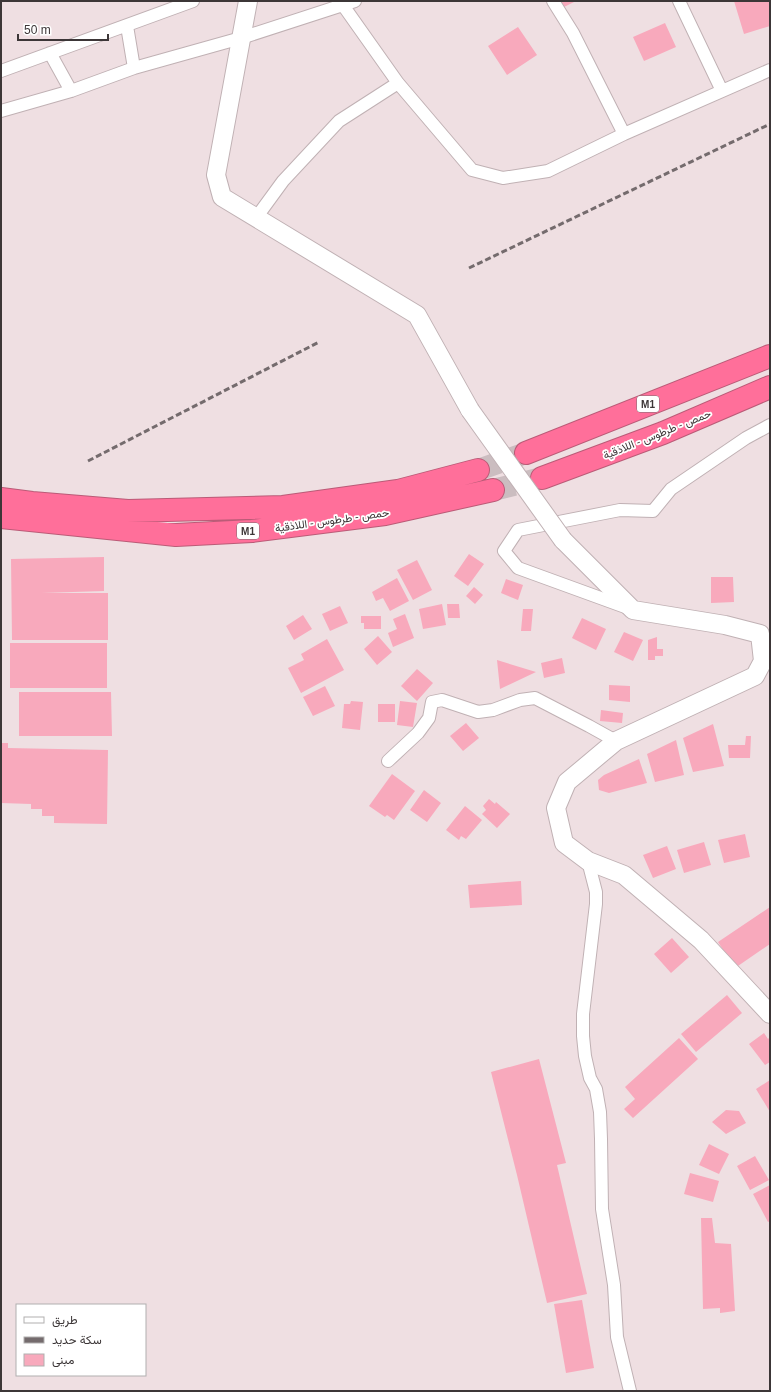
<svg xmlns="http://www.w3.org/2000/svg" width="771" height="1392" font-family="Arial,Vazirmatn,sans-serif">
<style>
.building{fill:#f8a9bc}
.lines{fill:none;stroke-linecap:round;stroke-linejoin:round}
.motorway-tunnel{stroke:#cbbdc0;stroke-width:22;stroke-dasharray:22 11;stroke-linecap:butt}
.minor-casing{stroke:#c0b1b4;stroke-width:14}
.secondary-casing{stroke:#c0b1b4;stroke-width:20}
.motorway-casing{stroke:#bb5b77;stroke-width:24}
.minor{stroke:#fff;stroke-width:12}
.secondary{stroke:#fff;stroke-width:18}
.motorway{stroke:#ff6f9a;stroke-width:22}
.rail{stroke:#746b6d;stroke-width:3;stroke-dasharray:6 3;stroke-linecap:butt}
.secondary-bridge-casing{stroke:#c0b1b4;stroke-width:20;stroke-linecap:butt}
.secondary-bridge{stroke:#fff;stroke-width:18}
.labels{text-anchor:middle;dominant-baseline:central;stroke-width:3.5;stroke-linejoin:round;paint-order:stroke}
.shield{fill:#fff;stroke:#767273;stroke-width:1}
.shield-label{font-size:10px;font-weight:bold;fill:#3c3637}
.street-label{font-size:11px;fill:#3c3637;stroke:#fff}
</style>
<rect width="100%" height="100%" fill="#efdfe2"/>
<!-- building -->
<path class="building" d="M559 1H576L562 8Z
M734 1H770V26L744 34Z
M665 23 676 47 644 61 633 37Z
M518 27 537 55 507 75 488 46Z
M469 554 484 564 468 586 454 576Z
M104 557V591L42 593H108V640H12L11 559Z
M417 560 432 590 413 600 397 570Z
M711 577H733L734 602 711 603Z
M397 578 409 601 390 611 383 598 376 601 372 592Z
M506 579 523 585 518 600 501 593Z
M474 587 483 595 475 604 466 596Z
M442 604 446 625 423 629 419 609Z
M447 604H459L460 618H448Z
M340 606 348 623 330 631 322 614Z
M523 609H533L531 631H521Z
M405 614 414 638 393 647 388 633 397 629 393 619Z
M303 615 312 629 294 640 286 626Z
M361 616H381V629H364V623H361Z
M582 618 606 629 596 650 572 638Z
M624 632 643 640 633 661 614 652Z
M378 636 392 652 377 665 364 649Z
M657 637V649H663V656H655V660H648V640Z
M327 639 344 670 301 693 288 668 304 660 301 654Z
M10 643H107V688H10Z
M562 658 565 673 544 678 541 663Z
M497 660 536 672 500 689Z
M417 669 433 683 417 701 401 686Z
M609 685 630 686V702L609 700Z
M325 686 335 706 313 716 303 697Z
M19 692H111L112 736H19Z
M351 701 363 702 360 730 342 728 344 704H350Z
M400 701 417 703 413 727 397 725Z
M378 704H395V722H378Z
M601 710 623 713 622 723 600 721Z
M466 723 479 738 463 751 450 736Z
M713 724 724 766 693 772 683 738Z
M746 736H751L750 758H729L728 745H745Z
M676 740 684 775 655 782 647 754Z
M1 743H8V748L108 750 107 824 54 823V816H42V809H31V804L1 803Z
M639 759 647 783 609 793 599 790 598 780 604 775Z
M392 774 415 791 394 820 387 815 385 817 369 806Z
M424 790 441 803 427 822 410 810Z
M489 799 495 804 496 802 510 814 497 828 482 814 486 810 483 806Z
M465 806 482 820 466 839 461 836 459 840 446 830Z
M745 834 750 857 724 863 718 840Z
M704 842 711 865 684 873 677 850Z
M667 846 676 869 653 878 643 855Z
M521 881 522 905 470 908 468 885Z
M770 907V944L735 968 718 942Z
M672 938 689 957 671 973 654 954Z
M727 995 742 1013 696 1052 681 1034Z
M764 1033 768 1039 770 1037V1062L765 1065 749 1044Z
M679 1038 698 1059 633 1118 624 1109 635 1099 625 1087Z
M539 1059 566 1163 557 1165 587 1294 547 1303 517 1175 491 1072Z
M770 1080V1112L756 1089Z
M726 1110 739 1111 746 1123 726 1134 712 1122Z
M709 1144 729 1154 719 1174 699 1165Z
M755 1156 769 1180 750 1190 737 1166Z
M690 1173 719 1181 713 1202 684 1194Z
M770 1185V1221L768 1222 753 1194Z
M701 1218H712L715 1243 731 1244 735 1311 720 1313V1308L703 1309Z
M582 1300 594 1368 566 1373 554 1304Z"/>
<g class="lines">
<!-- motorway-tunnel -->
<path class="motorway-tunnel" d="M478 470 526 453
M493 490 542 478"/>
<!-- minor casing -->
<g class="minor-casing">
<path id="minor" d="M340 1 398 83 472 170 503 178 548 171 624 134 770 70
M553 1 573 33 624 134
M679 1 722 91
M127 26 134 68
M50 53 71 91
M1 71 193 1
M1 111 71 91 134 68 241 38 355 1
M256 218 283 181 339 121 398 83
M628 608 518 568 504 551 518 530 620 510 653 511 671 489 746 438 770 425
M388 761 418 733 429 718 432 702 442 700 478 712 493 710 520 700 535 698 589 726 616 741
M588 861 596 892V904L583 1014V1036L585 1056 590 1078 596 1089 600 1112 601 1139 602 1209 614 1285 617 1337 630 1391"/>
</g>
<!-- secondary casing -->
<g class="secondary-casing">
<path id="secondary" d="M248 1 216 175 222 197 417 315 470 410
M563 540 633 610 725 625 760 634 763 661 755 676 616 741 567 782 556 808 564 843 588 861 624 875 701 940 770 1014"/>
</g>
<!-- motorway casing -->
<g class="motorway-casing">
<path id="motorway" d="M526 453 770 356
M542 478 663 433 770 387
M1 499 32 503 128 511 283 507 398 491 478 470
M1 517 176 535 252 531 385 514 493 490"/>
</g>
<!-- minor -->
<use href="#minor" class="minor"/>
<!-- secondary -->
<use href="#secondary" class="secondary"/>
<!-- motorway -->
<use href="#motorway" class="motorway"/>
<!-- rail -->
<path class="rail" d="M469 268 770 124
M88 461 319 342"/>
<!-- secondary-bridge casing -->
<g class="secondary-bridge-casing">
<path id="secondary-bridge" d="M470 410 563 540"/>
</g>
<!-- secondary-bridge -->
<use href="#secondary-bridge" class="secondary-bridge"/>
</g>
<g class="labels">
<!-- shield labels -->
<g class="shield">
<rect x="637" y="396" width="22" height="16" rx="3"/>
<rect x="237" y="523" width="22" height="16" rx="3"/>
</g>
<g class="shield-label">
<text x="648" y="404">M1</text>
<text x="248" y="531">M1</text>
</g>
<!-- street labels -->
<g class="street-label">
<text transform="translate(657 434) rotate(-22)">حمص - طرطوس - اللاذقية</text>
<text transform="translate(332 520) rotate(-8)">حمص - طرطوس - اللاذقية</text>
</g>
</g>
<!-- border -->
<rect width="771" height="1392" fill="none" stroke="#3c3637" stroke-width="4"/>
<!-- legend -->
<rect x="16" y="1304" width="130" height="72" fill="#ffffff" stroke="#b1afaf"/>
<rect x="24" y="1317" width="20" height="6" fill="#ffffff" stroke="#b1afaf"/>
<text x="52" y="1324" font-size="12" fill="#3c3637">طريق</text>
<rect x="24" y="1337" width="20" height="6" fill="#746b6d" stroke="#b1afaf"/>
<text x="52" y="1344" font-size="12" fill="#3c3637">سكة حديد</text>
<rect x="24" y="1354" width="20" height="12" fill="#f8a9bc" stroke="#b1afaf"/>
<text x="52" y="1364" font-size="12" fill="#3c3637">مبنى</text>
<!-- scale -->
<path d="M18 34v6h90v-6" fill="none" stroke="#3c3637" stroke-width="2"/>
<text x="24" y="34" font-size="12" fill="#3c3637" stroke="#ffffff" stroke-width="3" paint-order="stroke">50 m</text>
</svg>
